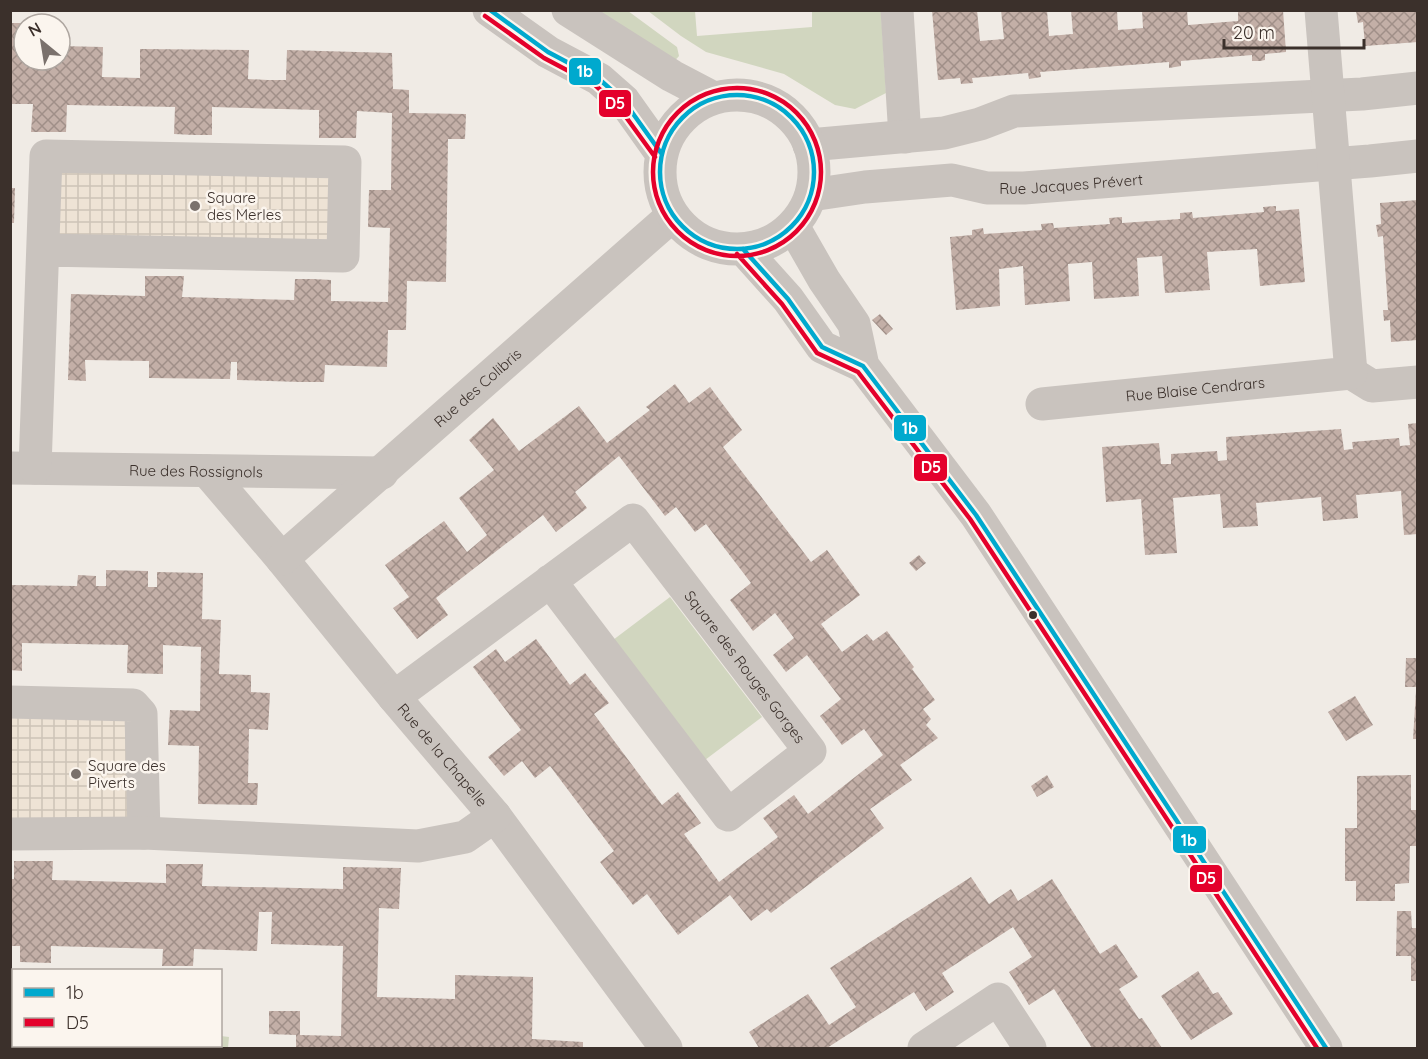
<svg xmlns="http://www.w3.org/2000/svg" width="1428" height="1059" font-family="Quicksand,sans-serif">
<style>
.green{fill:#d1d6bf}
.plaza{fill:url(#plaza-grid)}
.building{fill:url(#building-cross-hatch)}
.lines{fill:none;stroke-linecap:round;stroke-linejoin:round}
.minor{stroke:#c9c3be;stroke-width:33}
.tertiary{stroke:#c9c3be;stroke-width:33}
.bus-1-casing{stroke:#fbf5ee;stroke-width:9}
.bus-2-casing{stroke:#fbf5ee;stroke-width:9}
.bus-1{stroke:#00a9ce;stroke-width:4.5}
.bus-2{stroke:#e4002b;stroke-width:4.5}
.poi-dot{fill:#7a716c;stroke:#fbf5ee;stroke-width:2}
.bus-dot{fill:#3b302b;stroke:#fbf5ee;stroke-width:2}
.labels{text-anchor:middle;dominant-baseline:central;stroke-width:5;stroke-linejoin:round;paint-order:stroke}
.street-label{font-size:15px;fill:#3b302b;stroke:#fbf5ee}
.poi-label{font-size:15px;fill:#3b302b;stroke:#fbf5ee;text-anchor:start}
.line-badge{stroke:#fbf5ee;stroke-width:2}
.badge-label{font-size:16px;text-anchor:middle;font-weight:bold;fill:#fff}
</style>
<defs>
<pattern id="plaza-grid" width="8" height="8" patternUnits="userSpaceOnUse" patternTransform="scale(1.5)"><rect width="8" height="8" fill="#eee3d5"/><path d="M0 4h8M4 0v8" fill="none" stroke="#cdc3b7"/></pattern>
<pattern id="building-cross-hatch" width="8" height="8" patternUnits="userSpaceOnUse" patternTransform="scale(1.5)"><rect width="8" height="8" fill="#c3afa7"/><path d="M0 0l8 8M0 8l8-8" fill="none" stroke="#a08f88"/></pattern>
</defs>
<rect width="100%" height="100%" fill="#f0ebe5"/>
<!-- green -->
<path class="green" d="M579 11H628L677 47 679 56 671 65Z
M648 11H695L697 36 812 27V11H881L886 93 855 109 835 105 784 74 706 52 681 36Z
M670 597 762 717 705 760 613 640Z
M11 1031H13L14 1046H220L221 1036 229 1037 228 1048H11Z"/>
<!-- plaza -->
<path class="plaza" d="M46 156 345 162 343 256 44 250Z
M11 702 133 705 144 833 11 834Z"/>
<!-- building -->
<path class="building" d="M932 10H977L980 41 1004 39 1001 10H1047L1049 36 1073 34 1071 10H1117L1118 30 1143 28 1142 10H1187L1188 25 1238 21V10H1283L1286 52 1265 54V60L1260 61H1252V55L1181 61V66L1169 68V62L1040 72 1041 77 1029 79 1028 73 972 78 973 83 961 84 960 78 938 80Z
M1418 10V42L1365 46 1363 22 1358 23 1356 11Z
M10 23H24V60H60V46L103 47 102 77 140 78V49L249 50 248 79 268 80H286L287 50 392 53 393 89 409 90V113L466 114 465 139H448L446 282 407 281 406 330H388L387 367 325 365 324 382H300L237 380V362H231L230 379 149 378V361L85 360 86 381 68 380 71 294 145 296V276H184L182 297 294 300 295 279H313L331 280V301L388 302 390 228 368 227 369 190H391L392 113 357 111 356 138H319V110L212 107V135H194L174 134 175 107 67 105 66 132H31L33 104H10Z
M10 188H15L14 223H10Z
M1418 200V340L1391 342 1390 320 1384 321 1383 310H1388L1383 236 1378 237 1376 225 1381 224 1380 203Z
M1276 206V211L1299 209 1305 282 1260 286 1257 249 1207 252 1210 290 1165 293 1162 256 1137 258 1139 296 1094 299 1092 262 1068 264 1070 301 1025 305 1023 266 999 269 1000 306 956 310 950 237 972 235V230L983 228 984 234 1042 230 1041 224 1053 223 1054 228 1110 224 1109 218 1122 217V223L1180 219V213L1192 212 1193 218 1264 212 1263 207Z
M880 314 893 329 886 335 872 320Z
M675 384 689 403 710 387 742 430 723 447 811 562 827 550 860 595 821 624 842 652 867 634 873 641 887 631 914 667 912 669 935 700 923 709 931 719 926 725 938 738 900 765 912 780 870 809 884 828 771 913 767 909 751 921 730 895 678 935 647 894 633 905 600 862 614 851 550 766 535 778 522 761 504 776 488 757 521 730 473 667 496 649 505 662 536 639 570 685 585 673 609 703 594 714 662 805 678 792 701 823 684 834 719 882 778 837 763 818 794 795 808 814 883 755 864 729 842 745 820 716 841 699 807 655 786 672 773 655 794 638 775 613 753 631 730 600 751 583 706 524 695 532 676 507 665 516 619 456 575 492 587 508 556 532 543 515 436 598 448 615 417 639 393 608 409 597 385 565 444 521 467 552 487 535 459 498 494 470 469 440 493 418 519 451 579 406 607 443 650 410 646 407Z
M1418 423V534L1404 535 1401 491 1356 495 1358 518 1323 521 1321 497 1256 503 1258 526 1223 528 1220 494 1173 498 1177 553 1145 555 1141 499 1106 502 1102 447 1159 443 1161 464H1171V454L1217 451 1218 461 1227 460 1226 437 1341 429 1344 450 1353 449 1352 442 1399 438 1400 446 1410 445 1408 424Z
M919 555 926 563 916 571 909 563Z
M106 570 148 571V587H157V572L203 573 202 619 221 620 219 674 251 675V692L270 693 268 730 249 729 248 783H258L257 805 198 804 199 746 168 745 170 710 200 711 201 647 163 645V674L127 673 128 645 22 643V671L10 670V585L77 586 78 575 96 576V586H106Z
M1406 658H1418V687H1405Z
M1416 691H1418V739H1413Z
M1355 696 1373 725 1346 741 1328 712Z
M1047 775 1054 787 1037 797 1031 786Z
M1411 775V810H1418V846H1410L1409 883 1395 884V901H1356V881H1345V828H1357V776Z
M14 861H53L52 880 166 883V864H203L202 886 343 889V867L401 868 399 909 379 908 377 997 455 999V975L533 977 532 1039 583 1042V1048H296V1035L269 1034V1011H300V1035L341 1036 343 946 271 944 272 912H259L257 951 194 949 193 966H162L163 949 51 946V963L20 962V946H10V879H14Z
M971 877 989 904 1011 889 1018 901 1052 879 1100 954 1116 944 1138 977 1119 989 1139 1019 1142 1018 1162 1048H1092L1054 989 1029 1005 1009 972 1032 957 1013 927 942 973 954 992 926 1011 914 992 827 1048H759L749 1032 808 994 829 1025 856 1007 830 968Z
M1397 911H1411L1412 928H1418V981H1411V956H1396Z
M1198 971 1213 994 1218 992 1233 1014 1191 1040 1161 996Z"/>
<g class="lines">
<!-- minor -->
<g class="minor">
<path d="M897 10 905 137"/>
<path d="M809 145 944 133 980 124 1014 111 1362 94 1418 88"/>
<path id="s1" d="M811 195 865 187 952 180 987 188H1024L1370 161 1418 156"/>
<path d="M1351 373 1372 386 1418 382"/>
<path id="s2" d="M1042 404 1351 373 1321 10"/>
<path id="s3" d="M10 468 382 473"/>
<path d="M35 468 46 156 345 162 343 256 44 250"/>
<path id="s4" d="M207 471 282 559 394 697 495 816 666 1048"/>
<path id="s5" d="M282 559 672 216"/>
<path id="s6" d="M394 697 633 520 810 751 728 815 550 581"/>
<path d="M10 702 133 705 141 714 144 833"/>
<path d="M10 834 144 833 418 846 465 837 495 816"/>
<path d="M924 1048 998 999 1030 1048"/>
</g>
<!-- tertiary -->
<path class="tertiary" d="M489 10 548 52 599 79 624 101 661 153
M568 10 672 76 714 98
M660 172a77 77 0 1 1 154 0a77 77 0 1 1-154 0Z
M793 226 824 280 854 324 863 366 976 515 1326 1048
M743 249 788 299 822 347 863 366"/>
<!-- bus-1 casing -->
<g class="bus-1-casing">
<path id="bus-1" d="M490 10 548 52 599 79 624 101 661 153
M660 172a77 77 0 1 1 154 0a77 77 0 1 1-154 0Z
M743 249 788 299 822 347 863 366 976 515 1326 1048"/>
</g>
<!-- bus-2 casing -->
<g class="bus-2-casing">
<path id="bus-2" d="M485 16 544 58 595 85 618 106 655 157
M653 172a84 84 0 1 1 168 0a84 84 0 1 1-168 0Z
M737 254 782 304 817 353 858 372 970 519 1317 1048"/>
</g>
<!-- bus-1 -->
<use href="#bus-1" class="bus-1"/>
<!-- bus-2 -->
<use href="#bus-2" class="bus-2"/>
</g>
<!-- markers -->
<g class="poi-dot">
<circle cx="195" cy="206" r="6"/>
<circle cx="76" cy="774" r="6"/>
</g>
<circle class="bus-dot" cx="1033" cy="615" r="5"/>
<g class="labels">
<!-- street labels -->
<g class="street-label">
<text stroke="none"><textPath href="#s1" startOffset="262">Rue Jacques Prévert</textPath></text>
<text stroke="none"><textPath href="#s5" startOffset="260">Rue des Colibris</textPath></text>
<text stroke="none"><textPath href="#s2" startOffset="154">Rue Blaise Cendrars</textPath></text>
<text stroke="none"><textPath href="#s3" startOffset="186">Rue des Rossignols</textPath></text>
<text stroke="none"><textPath href="#s6" startOffset="482">Square des Rouges Gorges</textPath></text>
<text stroke="none"><textPath href="#s4" startOffset="369">Rue de la Chapelle</textPath></text>
</g>
<!-- poi labels -->
<g class="poi-label">
<text x="207" y="197">Square<tspan x="207" dy="17">des Merles</tspan></text>
<text x="88" y="765">Square des<tspan x="88" dy="17">Piverts</tspan></text>
</g>
</g>
<g class="line-badge">
<rect x="568" y="57" width="34" height="29" rx="6" fill="#00a9ce"/>
<rect x="598" y="89" width="34" height="29" rx="6" fill="#e4002b"/>
<rect x="893" y="414" width="34" height="28" rx="6" fill="#00a9ce"/>
<rect x="913" y="453" width="35" height="29" rx="6" fill="#e4002b"/>
<rect x="1172" y="825" width="35" height="29" rx="6" fill="#00a9ce"/>
<rect x="1189" y="864" width="34" height="29" rx="6" fill="#e4002b"/>
</g>
<g class="badge-label">
<text x="585" y="77">1b</text>
<text x="615" y="109">D5</text>
<text x="910" y="434">1b</text>
<text x="931" y="473">D5</text>
<text x="1189" y="846">1b</text>
<text x="1206" y="884">D5</text>
</g>
<!-- border -->
<rect width="1428" height="1059" fill="none" stroke="#3b302b" stroke-width="24"/>
<!-- legend -->
<rect x="12" y="969" width="210" height="78" fill="#fbf5ee" stroke="#aea6a0" stroke-width="1.5"/>
<rect x="24" y="988" width="30" height="9" fill="#00a9ce" stroke="#aea6a0" stroke-width="1.5"/>
<text x="66" y="999" font-size="18" fill="#3b302b">1b</text>
<rect x="24" y="1018" width="30" height="9" fill="#e4002b" stroke="#aea6a0" stroke-width="1.5"/>
<text x="66" y="1029" font-size="18" fill="#3b302b">D5</text>
<!-- north arrow -->
<g transform="translate(42 42) rotate(330)"><circle r="28" fill="#fbf5ee" stroke="#aea6a0" stroke-width="1.5"/>
<path d="M0-4.5L10 22L0 15L-10 22Z" fill="#7a716c"/>
<text y="-9" font-size="16" font-weight="bold" text-anchor="middle" fill="#3b302b">N</text>
</g>
<!-- scale -->
<path d="M1224 39v9h140v-9" fill="none" stroke="#3b302b" stroke-width="3"/>
<text x="1233" y="39" font-size="18" fill="#3b302b" stroke="#fbf5ee" stroke-width="4.5" paint-order="stroke">20 m</text>
</svg>
